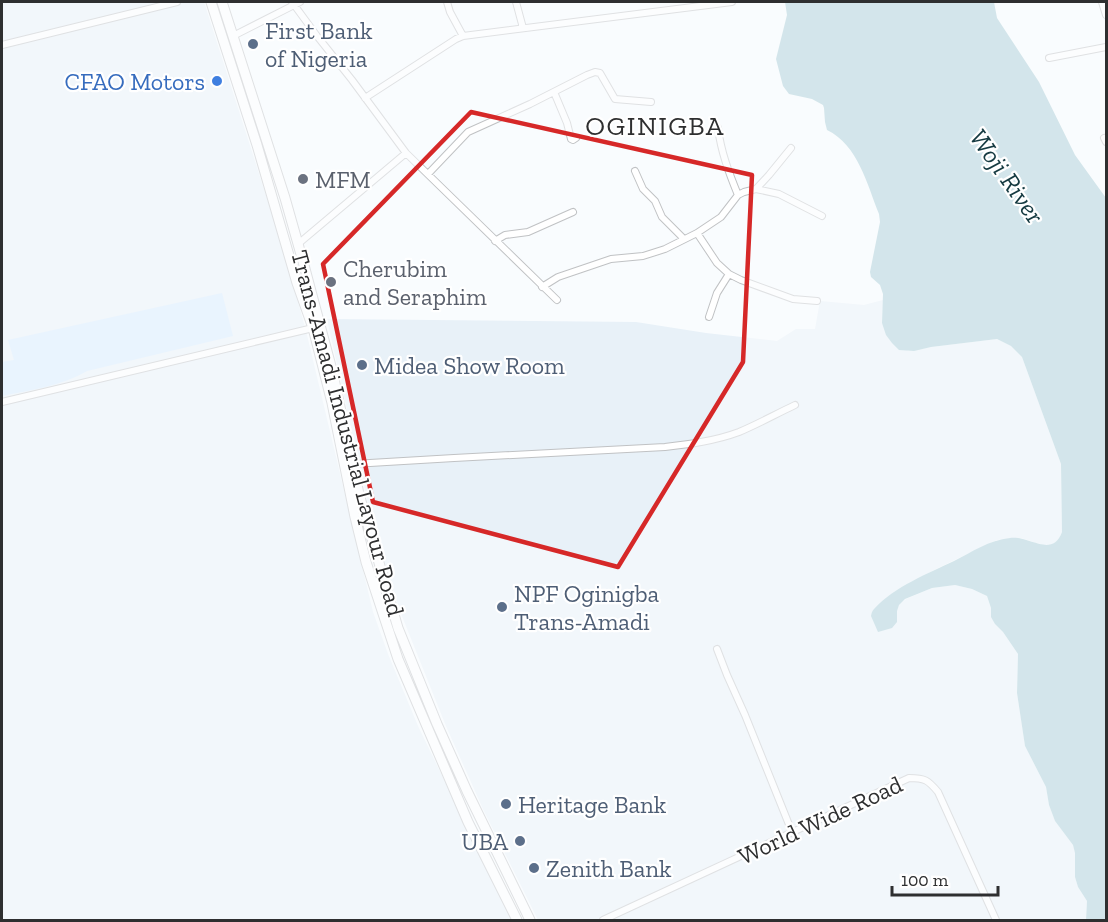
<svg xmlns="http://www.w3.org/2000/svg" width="1108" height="922" font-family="'Zilla Slab',serif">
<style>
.built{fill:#e8f1f8}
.green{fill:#d5ebff}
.water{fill:#a4cbd4}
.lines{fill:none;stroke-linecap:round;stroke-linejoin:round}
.street-casing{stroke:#c0c2c4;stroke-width:8}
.primary-casing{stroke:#c0c2c4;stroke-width:11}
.street{stroke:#fff;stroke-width:6}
.primary{stroke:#fff;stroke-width:9}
.marked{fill:none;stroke:#d62828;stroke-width:4.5;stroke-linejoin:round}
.service-dot{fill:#5c6f8a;stroke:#fff;stroke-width:2}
.shop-dot{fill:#3f7fe0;stroke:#fff;stroke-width:2}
.worship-dot{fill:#6b7280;stroke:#fff;stroke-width:2}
.labels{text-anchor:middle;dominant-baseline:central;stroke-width:4.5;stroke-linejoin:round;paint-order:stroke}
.service-label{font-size:24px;fill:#4e5e75;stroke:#fff;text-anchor:start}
.shop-label{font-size:24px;fill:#366cbe;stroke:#fff;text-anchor:end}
.worship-label{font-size:24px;fill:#5b616d;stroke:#fff;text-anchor:start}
.street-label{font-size:24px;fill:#2e2f30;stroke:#fff}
.water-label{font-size:26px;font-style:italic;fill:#153a41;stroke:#fff}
.quarter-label{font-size:27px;letter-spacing:1.5px;fill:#2e2f30;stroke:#fff}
</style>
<rect width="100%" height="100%" fill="#f9fcfe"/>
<!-- built -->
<path class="built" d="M2 2H204L287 261 307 335 373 612 388 654 418 726 512 920H2Z
M883 300 882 323 908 351 931 347 997 339 1011 346 1022 357 1061 464 1062 532 1059 540 1052 545H1042L1021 538 997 540 938 568 894 592 897 622V610L899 605 906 599 932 588 955 585 972 589 987 596 991 608 995 624 1003 632 1018 654 1017 693 1025 746 1046 787 1049 805 1055 821 1073 845 1075 852V877L1078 887 1087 901 1086 920H538L483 809 446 726 400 611 385 565 369 509 327 319 636 322 706 333 777 341 796 329H815L820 301 864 305Z"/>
<!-- green -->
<path class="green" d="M222 293 233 336 87 371C61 386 30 390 2 396V362L14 360 8 340Z"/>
<!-- water -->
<path class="water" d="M785 2H994L997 18 1039 82 1075 155 1106 198V920H1086L1087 901 1078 887 1075 877V853L1073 845 1055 821 1049 805 1046 787 1025 746 1017 693 1018 654 1003 632 995 624 991 617V608L987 596 972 589 955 585 932 588 905 599 899 605 897 611V622L892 628 878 632 871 616C872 612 872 611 875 608 894 587 929 573 954 561 972 552 989 540 1010 538 1029 535 1052 559 1062 532L1061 464 1022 357 1011 346 997 339 931 347 914 351 899 350 892 343 886 335 882 323 883 294 880 285 871 277 870 272 880 222 879 214C867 184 858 145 827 130L825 122 824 108 823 105 812 99 789 94 783 86 776 59 787 15Z"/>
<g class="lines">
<!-- street casing -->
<g class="street-casing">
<path id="street" d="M292 2 317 36 352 80 406 153 557 300
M447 2 450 12 463 36
M516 2 523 28
M1102 2 1106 15
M233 36 300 2
M2 45 177 2
M1049 58 1106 47
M554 92 567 123 571 139 573 140 576 138
M365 98 456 39 463 36 732 2
M718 128C721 152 729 173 738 195
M1104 138 1106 142
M635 171 643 189 655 201 662 217 684 239
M428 174 468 132 530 104 587 75 595 72 600 73 615 99 651 102
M756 189 769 175 791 148
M697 233 717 263 729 274 741 280 793 299 817 301
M495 241 505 235 528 232 573 212
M298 244 406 153
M542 287 558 277 611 259 643 256 665 249 697 233 721 217 738 195 744 192 756 189 779 194 822 216
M709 317 717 293 729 274
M2 402 313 328
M353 464 454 458 665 447C690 444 715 441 739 432 758 424 776 414 795 405
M717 649 727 675 745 715 792 832
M603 920 909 778C925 778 928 780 938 792L996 920"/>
</g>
<!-- primary casing -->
<g class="primary-casing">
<path id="primary" d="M211 2 257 145 297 283 313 328 332 403 355 517 366 562 398 659 468 822 517 920
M222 2 285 198 304 265 332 370 359 494 398 628 437 724 467 791 530 920"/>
</g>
<!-- street -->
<use href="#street" class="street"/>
<!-- primary -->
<use href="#primary" class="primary"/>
</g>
<!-- marked area -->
<path d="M0 0H1108V922H0ZM471 112 752 175 743 362 618 567 373 502 323 264Z" fill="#f9fcfe" fill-opacity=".55" fill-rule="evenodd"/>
<path class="marked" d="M471 112 752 175 743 362 618 567 373 502 323 264Z"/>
<!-- markers -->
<g class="service-dot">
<circle cx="253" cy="44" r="6"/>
<circle cx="362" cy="365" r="6"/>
<circle cx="502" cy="607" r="6"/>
<circle cx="506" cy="804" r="6"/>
<circle cx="520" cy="841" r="6"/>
<circle cx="534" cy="868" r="6"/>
</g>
<circle class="shop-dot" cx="217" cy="81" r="6"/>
<g class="worship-dot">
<circle cx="303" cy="179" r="6"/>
<circle cx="331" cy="282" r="6"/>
</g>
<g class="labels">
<!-- service labels -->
<g class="service-label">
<text x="265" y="30">First Bank<tspan x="265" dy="28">of Nigeria</tspan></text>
<text x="374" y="365">Midea Show Room</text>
<text x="514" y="593">NPF Oginigba<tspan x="514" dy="28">Trans-Amadi</tspan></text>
<text x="518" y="804">Heritage Bank</text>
<text x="508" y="841" text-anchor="end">UBA</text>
<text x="546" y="868">Zenith Bank</text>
</g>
<!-- shop labels -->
<g class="shop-label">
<text x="205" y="81">CFAO Motors</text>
</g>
<!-- worship labels -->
<g class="worship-label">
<text x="315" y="179">MFM</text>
<text x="343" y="268">Cherubim<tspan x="343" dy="28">and Seraphim</tspan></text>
</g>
<!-- street labels -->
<g class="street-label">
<text transform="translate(348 433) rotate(75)">Trans-Amadi Industrial Layour Road</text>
<text transform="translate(820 820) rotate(-25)">World Wide Road</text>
</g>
<!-- water labels -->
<g class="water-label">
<text transform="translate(1007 176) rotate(55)">Woji River</text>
</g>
<!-- quarter labels -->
<g class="quarter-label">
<text x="655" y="126">OGINIGBA</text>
</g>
</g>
<!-- border -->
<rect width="1108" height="922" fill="none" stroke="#2e2f30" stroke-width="6"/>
<!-- scale -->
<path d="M892 886v9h106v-9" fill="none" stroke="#2e2f30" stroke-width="3"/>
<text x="901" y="886" font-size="18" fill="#2e2f30" stroke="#ffffff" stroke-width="4.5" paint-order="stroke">100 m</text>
</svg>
